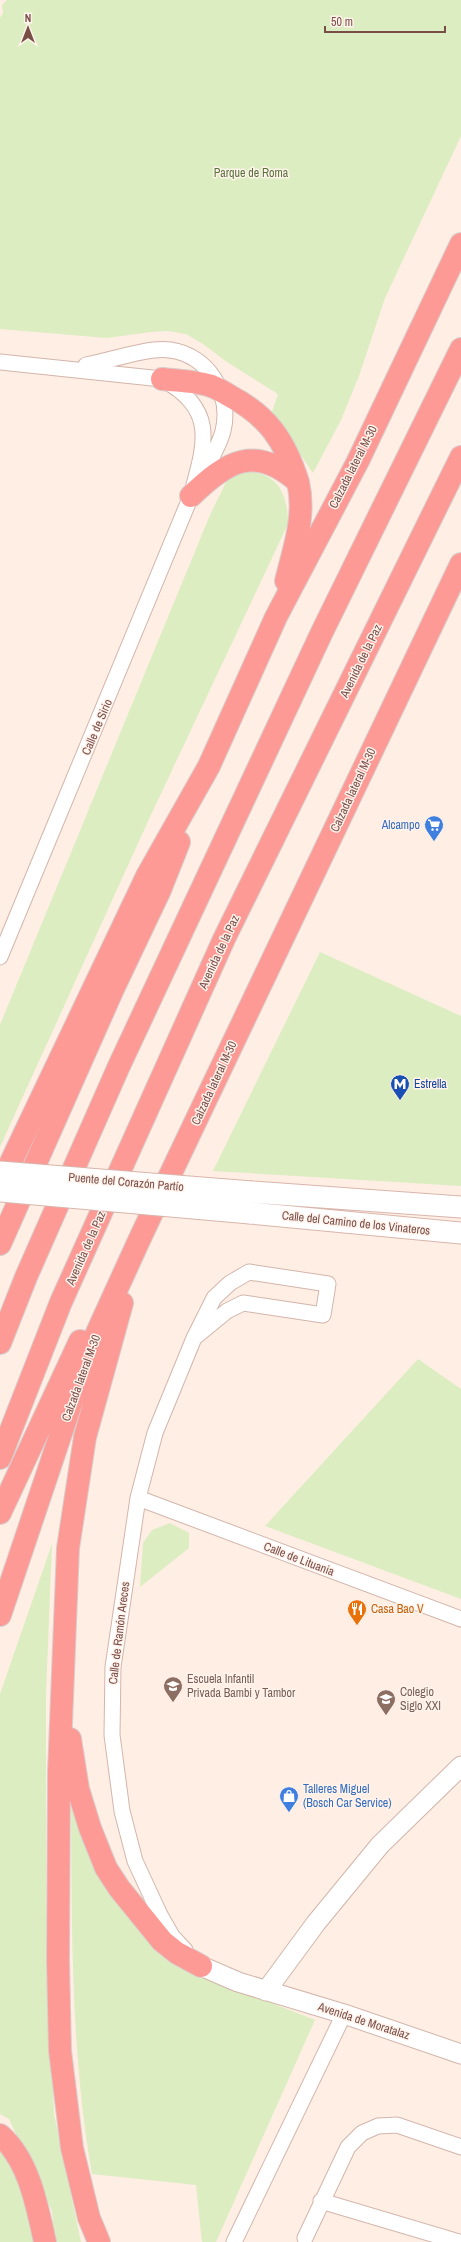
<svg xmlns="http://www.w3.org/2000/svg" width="461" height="2242" font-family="'Archivo Narrow',sans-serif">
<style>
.green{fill:#dcedc1}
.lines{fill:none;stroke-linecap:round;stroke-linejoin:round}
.minor-casing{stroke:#d3b5ab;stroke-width:17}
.tertiary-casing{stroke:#d3b5ab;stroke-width:21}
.secondary-casing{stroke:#d9b5ab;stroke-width:23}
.motorway-casing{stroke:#d9cdcb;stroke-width:24}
.minor{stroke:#fff;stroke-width:15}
.tertiary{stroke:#fff;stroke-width:19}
.secondary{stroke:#fff;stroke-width:21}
.motorway{stroke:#fd9a96;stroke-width:22}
.secondary-bridge-casing{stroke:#d9b5ab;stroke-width:23;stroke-linecap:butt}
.secondary-bridge{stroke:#fff;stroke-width:21}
.labels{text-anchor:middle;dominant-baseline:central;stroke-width:3;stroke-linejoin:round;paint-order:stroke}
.park-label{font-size:12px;fill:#577339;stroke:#fff3ec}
.street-label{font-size:12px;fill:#794e47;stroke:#fff3ec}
.shop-label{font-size:12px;fill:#366cbe;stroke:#fff3ec;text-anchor:end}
.transit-label{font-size:12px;fill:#164399;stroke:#fff3ec;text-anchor:start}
.food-label{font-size:12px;fill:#c56008;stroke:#fff3ec;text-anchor:start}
.education-label{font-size:12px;fill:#785e54;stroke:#fff3ec;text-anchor:start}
</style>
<rect width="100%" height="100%" fill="#feeee4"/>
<!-- green -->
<path class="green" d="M7 0H461V136L385 298 359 376 341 420 313 473 272 412 278 394 224 360 203 344 186 334 168 331 151 332 107 338 0 329V18L3 13 2 5Z
M245 472C278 471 288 495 288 524L149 819 0 1147V1025L210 515 227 480Z
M320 952 461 1016V1186L213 1171Z
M418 1359 461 1389V1599L265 1526Z
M170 1523 189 1533V1548L140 1587 143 1543 152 1530Z
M52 1544 46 1694V1899L54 2114 81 2242H55L52 2211 9 2119 0 2114V1694Z
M71 1797 112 1894 216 1981 315 2020 216 2242H202L196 2185 92 2174C70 2047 72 1925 71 1797Z
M0 2148 24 2194 34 2242H0Z"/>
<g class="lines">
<!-- minor casing -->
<g class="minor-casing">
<path id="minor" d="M0 362 162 379C218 410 205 444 191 496L0 957
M86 365C109 361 147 347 170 350 208 355 232 394 223 431 219 446 210 461 202 475
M138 1498 461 1619
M185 1950 172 1936 160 1915 135 1861 122 1811 112 1735 113 1667 138 1498 155 1433 194 1338 214 1298 230 1283 249 1272 328 1284 323 1315 243 1303 227 1311 194 1338
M321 2201 459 2242
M305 2238 348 2147 362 2133 378 2126 397 2125 461 2147
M234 2242 344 2014"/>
</g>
<!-- tertiary casing -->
<g class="tertiary-casing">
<path id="tertiary" d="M201 1966 238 1982 344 2014 461 2054
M266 1991 316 1923 380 1845 461 1766"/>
</g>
<!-- secondary casing -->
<g class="secondary-casing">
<path id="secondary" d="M252 1192 461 1207
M250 1213 461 1233"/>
</g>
<!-- motorway casing -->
<g class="motorway-casing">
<path id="motorway" d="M162 379C177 381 194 381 208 385 216 387 223 392 230 396 268 416 285 441 298 482
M191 496C227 461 255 444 298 482 306 516 294 548 286 581
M0 1185 147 876 209 766 276 617 358 461 461 244
M0 1244 113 989 160 890 179 842
M0 1343 26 1277 119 1066 322 632 461 349
M0 1458 61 1302 224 939 461 457
M0 1513 80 1341
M0 1615 89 1350 141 1236 461 564
M70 1739 78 1789 90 1828 106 1868 119 1888 162 1941 177 1953 201 1966
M0 2135C29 2160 37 2206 45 2242
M99 2242 89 2218 72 2148 60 2051 58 1961 59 1772 68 1548 85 1437 122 1303"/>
</g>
<!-- minor -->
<use href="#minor" class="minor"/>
<!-- tertiary -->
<use href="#tertiary" class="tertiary"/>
<!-- secondary -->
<use href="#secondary" class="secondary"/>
<!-- motorway -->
<use href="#motorway" class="motorway"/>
<!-- secondary-bridge casing -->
<g class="secondary-bridge-casing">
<path id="secondary-bridge" d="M0 1172 252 1192
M0 1191 250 1213"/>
</g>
<!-- secondary-bridge -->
<use href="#secondary-bridge" class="secondary-bridge"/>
</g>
<!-- icons -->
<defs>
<g id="supermarket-pin" transform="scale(1)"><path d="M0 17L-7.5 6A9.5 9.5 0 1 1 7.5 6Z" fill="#3f7fe0" stroke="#fff3ec"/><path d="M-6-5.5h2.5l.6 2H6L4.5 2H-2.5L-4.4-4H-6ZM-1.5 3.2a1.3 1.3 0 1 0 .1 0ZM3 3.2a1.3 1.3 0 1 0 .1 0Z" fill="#fff"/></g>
<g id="metro-pin" transform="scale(1)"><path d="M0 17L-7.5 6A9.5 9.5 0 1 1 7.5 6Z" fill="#1a4fb4" stroke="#fff3ec"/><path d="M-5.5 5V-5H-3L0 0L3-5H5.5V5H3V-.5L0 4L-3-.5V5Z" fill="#fff"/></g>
<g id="restaurant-pin" transform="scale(1)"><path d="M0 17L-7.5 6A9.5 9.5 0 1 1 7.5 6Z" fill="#e8710a" stroke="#fff3ec"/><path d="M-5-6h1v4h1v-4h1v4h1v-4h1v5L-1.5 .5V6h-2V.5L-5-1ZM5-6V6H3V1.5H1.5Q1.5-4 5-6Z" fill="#fff"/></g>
<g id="school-pin" transform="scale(1)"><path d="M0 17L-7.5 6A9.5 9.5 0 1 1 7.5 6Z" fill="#8d6e63" stroke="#fff3ec"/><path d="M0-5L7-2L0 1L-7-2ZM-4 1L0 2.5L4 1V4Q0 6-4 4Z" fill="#fff"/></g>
<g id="shop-pin" transform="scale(1)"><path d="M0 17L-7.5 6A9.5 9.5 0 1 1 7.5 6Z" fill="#3f7fe0" stroke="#fff3ec"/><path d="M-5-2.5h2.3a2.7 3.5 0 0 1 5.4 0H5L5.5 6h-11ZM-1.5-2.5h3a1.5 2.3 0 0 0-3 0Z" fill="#fff"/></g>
</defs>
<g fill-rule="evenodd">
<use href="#supermarket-pin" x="434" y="825"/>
<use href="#metro-pin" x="400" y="1084"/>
<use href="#restaurant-pin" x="357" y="1609"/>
<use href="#school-pin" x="173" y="1686"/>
<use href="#school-pin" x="386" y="1699"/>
<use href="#shop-pin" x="289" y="1796"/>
</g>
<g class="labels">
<!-- park labels -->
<g class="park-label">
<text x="251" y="173">Parque de Roma</text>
</g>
<!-- street labels -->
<g class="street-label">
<text transform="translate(353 467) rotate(-63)">Calzada lateral M-30</text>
<text transform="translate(361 661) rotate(-64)">Avenida de la Paz</text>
<text transform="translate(97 727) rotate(-67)">Calle de Sirio</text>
<text transform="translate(353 790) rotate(-65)">Calzada lateral M-30</text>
<text transform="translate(219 952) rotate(-65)">Avenida de la Paz</text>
<text transform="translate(214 1083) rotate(-65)">Calzada lateral M-30</text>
<text transform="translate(126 1182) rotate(5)">Puente del Corazón Partío</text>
<text transform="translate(356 1223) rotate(6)">Calle del Camino de los Vinateros</text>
<text transform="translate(86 1248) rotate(-66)">Avenida de la Paz</text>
<text transform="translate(81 1378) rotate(-70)">Calzada lateral M-30</text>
<text transform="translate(299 1559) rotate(21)">Calle de Lituania</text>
<text transform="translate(119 1633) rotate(-83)">Calle de Ramón Areces</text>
<text transform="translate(364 2021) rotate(18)">Avenida de Moratalaz</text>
</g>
<!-- shop labels -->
<g class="shop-label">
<text x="420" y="825">Alcampo</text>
<text x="303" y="1789" text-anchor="start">Talleres Miguel<tspan x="303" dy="14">(Bosch Car Service)</tspan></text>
</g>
<!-- transit labels -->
<g class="transit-label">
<text x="414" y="1084">Estrella</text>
</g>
<!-- food labels -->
<g class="food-label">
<text x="371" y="1609">Casa Bao V</text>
</g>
<!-- education labels -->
<g class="education-label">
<text x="187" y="1679">Escuela Infantil<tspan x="187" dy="14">Privada Bambi y Tambor</tspan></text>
<text x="400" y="1692">Colegio<tspan x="400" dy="14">Siglo XXI</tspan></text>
</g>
</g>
<!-- north arrow -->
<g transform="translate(28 28)" stroke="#fff3ec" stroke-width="3" paint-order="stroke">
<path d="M0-3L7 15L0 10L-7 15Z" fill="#794e47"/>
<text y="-6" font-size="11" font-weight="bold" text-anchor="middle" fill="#794e47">N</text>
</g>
<!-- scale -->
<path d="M325 26v6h120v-6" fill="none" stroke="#794e47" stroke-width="2"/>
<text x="331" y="26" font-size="12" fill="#794e47" stroke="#fff3ec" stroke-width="3" paint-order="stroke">50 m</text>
</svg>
